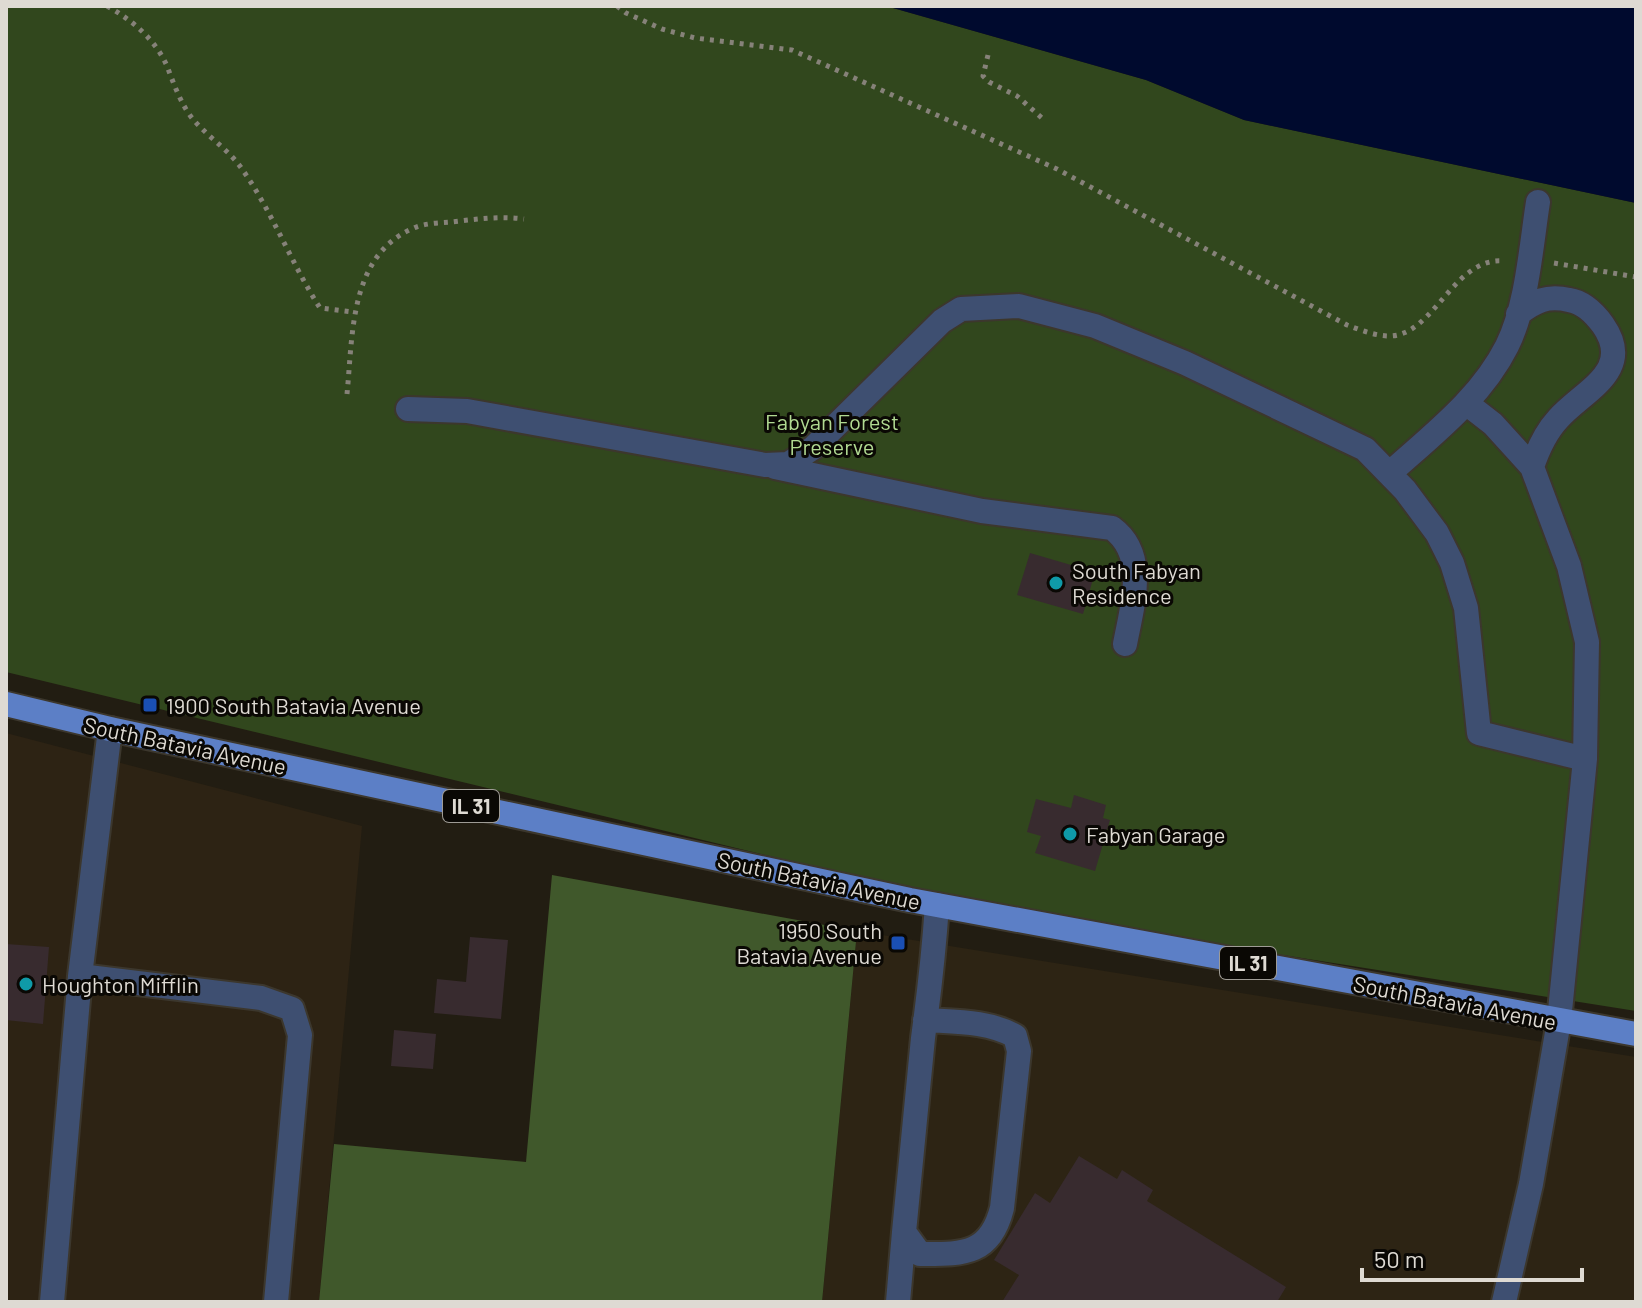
<svg xmlns="http://www.w3.org/2000/svg" width="1642" height="1308" font-family="Barlow,sans-serif">
<style>
.built{fill:#2d2414}
.industrial{fill:#2d2314}
.green{fill:#31471d}
.forest{fill:#40582b}
.water{fill:#000a2e}
.building{fill:#382b2f}
.lines{fill:none;stroke-linecap:round;stroke-linejoin:round}
.minor-casing{stroke:#3c372d;stroke-width:28}
.major-casing{stroke:#3c372d;stroke-width:28}
.path{stroke:#868279;stroke-width:5;stroke-dasharray:4 6;stroke-linecap:butt}
.minor{stroke:#3e4f71;stroke-width:24}
.major{stroke:#5c7fc6;stroke-width:24}
.culture-dot{fill:#0f9aa8;stroke:#0a0804;stroke-width:3}
.transit-dot{fill:#1a4fb4;stroke:#0a0804;stroke-width:3}
.labels{text-anchor:middle;dominant-baseline:central;stroke-width:6;stroke-linejoin:round;paint-order:stroke}
.shield{fill:#0a0804;stroke:#9e9b95;stroke-width:2}
.shield-label{font-size:20px;font-weight:bold;fill:#dedad3}
.park-label{font-size:22px;fill:#b1da92;stroke:#0a0804}
.poi-label{font-size:22px;fill:#dedad3;stroke:#0a0804;text-anchor:start}
.street-label{font-size:22px;fill:#dedad3;stroke:#0a0804}
</style>
<rect width="100%" height="100%" fill="#221d12"/>
<!-- built -->
<path class="built" d="M857 931 1636 1057V1302H822Z"/>
<!-- industrial -->
<path class="industrial" d="M6 733 362 826 319 1302H6Z"/>
<!-- green -->
<path class="green" d="M6 6H886L1146 80 1244 120 1636 203V1011L1175 938 885 884 6 672Z"/>
<!-- forest -->
<path class="forest" d="M552 875 857 931 822 1302H319L334 1144 526 1162Z"/>
<!-- water -->
<path class="water" d="M886 6H1636V203L1244 120 1146 80Z"/>
<!-- building -->
<path class="building" d="M1030 553 1095 572 1083 614 1017 595Z
M1074 795 1106 805 1103 818 1110 820 1095 871 1035 853 1041 836 1027 832 1036 799 1071 808Z
M470 937 508 940 501 1019 434 1013 437 979 466 982Z
M6 944 49 947 43 1024 6 1020Z
M394 1030 436 1034 433 1069 391 1066Z
M1079 1156 1117 1179 1122 1170 1153 1190 1147 1201 1286 1287 1277 1302H1002L1019 1275 994 1260 1035 1193 1050 1203Z"/>
<g class="lines">
<!-- minor casing -->
<g class="minor-casing">
<path id="minor" d="M1518 314C1535 301 1547 295 1569 300 1583 302 1595 314 1603 325 1635 371 1584 390 1558 419 1545 433 1538 449 1532 467
M1466 403 1493 424 1532 467 1569 566 1587 642 1585 759 1559 1021 1531 1184 1504 1302
M408 409 467 411 765 465 788 464 813 448 942 321 961 309 1019 306 1095 326 1185 363 1365 449 1405 490 1437 533 1452 563 1466 608 1479 733 1585 759
M775 467 982 511 1112 528C1149 555 1132 606 1125 644
M1390 473C1432 435 1481 398 1507 346 1527 306 1531 247 1538 202
M80 976 261 998 292 1009 300 1035 276 1302
M925 1020C956 1022 988 1021 1015 1036L1019 1051 1002 1208C990 1256 962 1254 920 1254L904 1232 923 1038C929 994 934 950 937 905
M52 1302 80 976 110 729
M898 1302 904 1232"/>
</g>
<!-- major casing -->
<g class="major-casing">
<path id="major" d="M6 704 110 729 910 900 1636 1034"/>
</g>
<!-- path -->
<path class="path" d="M107 6C132 20 155 39 167 66 173 82 178 96 187 111 201 133 227 147 242 169 273 213 291 263 320 308L353 312
M617 6 626 13 662 29 695 38 792 50 1057 169 1347 325C1363 331 1385 340 1401 334 1438 322 1458 257 1504 261
M988 55 983 76 989 82 1017 96 1043 119
M1554 263 1636 277
M347 394C353 335 349 255 414 228 425 223 439 223 451 222 476 219 499 216 524 219"/>
<!-- minor -->
<use href="#minor" class="minor"/>
<!-- major -->
<use href="#major" class="major"/>
</g>
<!-- markers -->
<g class="culture-dot">
<circle cx="1056" cy="583" r="8"/>
<circle cx="1070" cy="834" r="8"/>
<circle cx="26" cy="984" r="8"/>
</g>
<g class="transit-dot">
<rect x="142" y="697" width="16" height="16" rx="4"/>
<rect x="890" y="935" width="16" height="16" rx="4"/>
</g>
<g class="labels">
<!-- shield labels -->
<g class="shield">
<rect x="443" y="790" width="56" height="32" rx="6"/>
<rect x="1220" y="947" width="56" height="32" rx="6"/>
</g>
<g class="shield-label">
<text x="471" y="806">IL 31</text>
<text x="1248" y="963">IL 31</text>
</g>
<!-- park labels -->
<g class="park-label">
<text x="832" y="421">Fabyan Forest<tspan x="832" dy="25">Preserve</tspan></text>
</g>
<!-- poi labels -->
<g class="poi-label">
<text x="1072" y="570">South Fabyan<tspan x="1072" dy="25">Residence</tspan></text>
<text x="166" y="705">1900 South Batavia Avenue</text>
<text x="1086" y="834">Fabyan Garage</text>
<text x="882" y="930" text-anchor="end">1950 South<tspan x="882" dy="25">Batavia Avenue</tspan></text>
<text x="42" y="984">Houghton Mifflin</text>
</g>
<!-- street labels -->
<g class="street-label">
<text transform="translate(185 745) rotate(12)">South Batavia Avenue</text>
<text transform="translate(819 880) rotate(12)">South Batavia Avenue</text>
<text transform="translate(1455 1002) rotate(11)">South Batavia Avenue</text>
</g>
</g>
<!-- border -->
<rect width="1642" height="1308" fill="none" stroke="#dedad3" stroke-width="16"/>
<!-- scale -->
<path d="M1362 1268v12h220v-12" fill="none" stroke="#dedad3" stroke-width="4"/>
<text x="1374" y="1268" font-size="24" fill="#dedad3" stroke="#0a0804" stroke-width="6" paint-order="stroke">50 m</text>
</svg>
